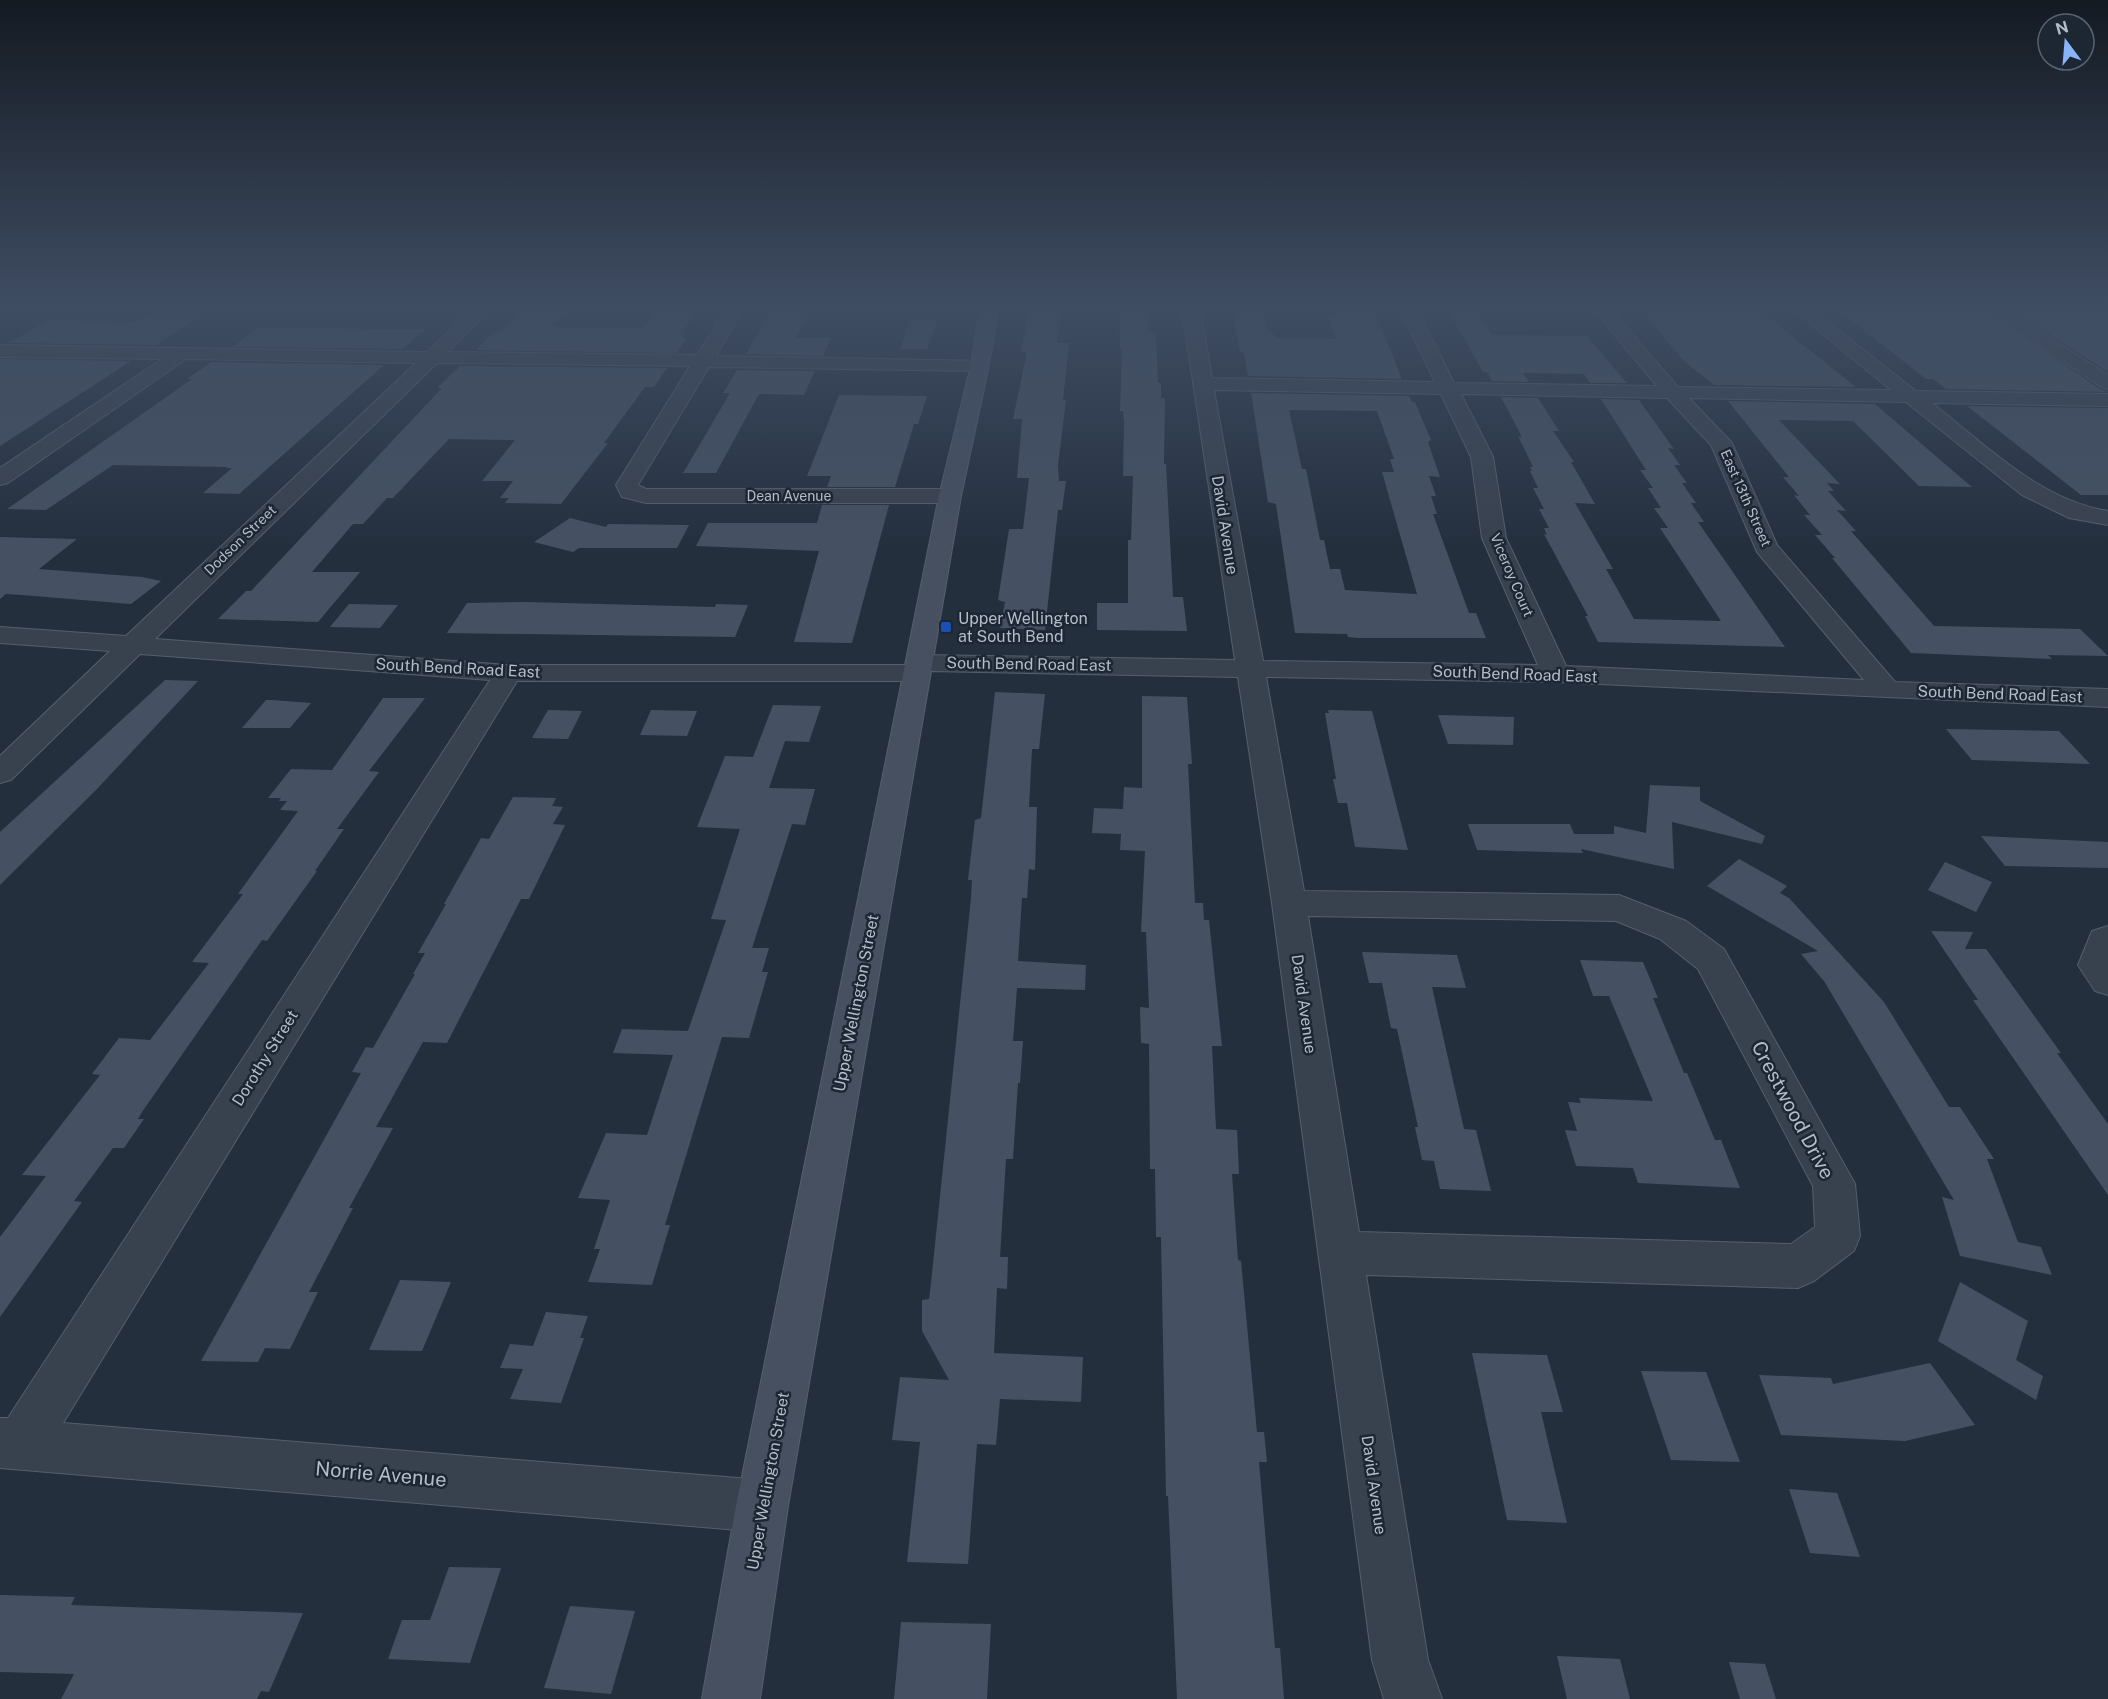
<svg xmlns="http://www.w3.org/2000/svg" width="2108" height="1699" viewBox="0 0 2108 1699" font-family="'Public Sans',sans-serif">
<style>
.building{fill:#455162;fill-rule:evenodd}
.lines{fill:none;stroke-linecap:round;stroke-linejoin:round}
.minor-casing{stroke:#565f6c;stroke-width:2}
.secondary-casing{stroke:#565f6c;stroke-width:2}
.minor{fill:#38414e;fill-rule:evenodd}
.secondary{fill:#465061;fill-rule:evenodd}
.transit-dot{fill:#1a4fb4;stroke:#1d2633;stroke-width:2}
.labels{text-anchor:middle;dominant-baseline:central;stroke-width:5;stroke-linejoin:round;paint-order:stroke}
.far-street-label{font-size:14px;fill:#b4bcc9;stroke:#1d2633}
.street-label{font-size:16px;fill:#b4bcc9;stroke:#1d2633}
.poi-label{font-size:16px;fill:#b4bcc9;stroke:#1d2633;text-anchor:start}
.near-street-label{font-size:20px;fill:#b4bcc9;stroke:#1d2633}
</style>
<rect width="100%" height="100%" fill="#242f3e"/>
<g class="building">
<path d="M525,309h45l-19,18 91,1 15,-17h40l-16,22h4l-3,5h5l-10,15 -201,-3 18,-18h6z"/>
<path d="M772,309h39l-15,29h35l-8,18 -77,-2z"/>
<path d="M1029,309h33l-5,34h12l-6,57h3l-8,65 1,16h7l-4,29h-4l-13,120 -45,-2 5,-26 -7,-2 11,-71h14l6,-51h-12l5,-59h-9l14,-67 -6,-1z"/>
<path d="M1119,309h28l2,23 7,1 2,50h3v15h4l-1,66h2l7,133h10l4,34 -90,-1v-27h31v-63h3l2,-64h-10l1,-53 -1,-12h-3l2,-62h-2z"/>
<path d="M1232,309h30l5,23 7,2 1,4 61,1 -8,-23h10l-1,-4h38l27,67 -154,-3 -4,-24h-4z"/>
<path d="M1644,309h114l98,78 -142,-2 -29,-23 -41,-48h4z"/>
<path d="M1837,309h146l117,80 8,3 -162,-3 -13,-10h-7z"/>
<path d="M2010,309h98v63z"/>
<path d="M1449,311l29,1 14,23 95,1 40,47h-37l-6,-9 -61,-1 6,9 -37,-1 -5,-9h-4z"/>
<path d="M150,314h54l-48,31 -148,-2 41,-23 88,2z"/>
<path d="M910,319l27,1 -10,29h-27z"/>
<path d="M259,327l118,2h49l-24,20 -170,-2z"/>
<path d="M0,359l131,2 -131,85z"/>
<path d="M211,362l173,3 -145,129 -36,-1 29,-25h-6l2,-1 -115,-2 -67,45 -39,-1 185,-130h-5z"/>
<path d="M460,366l207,2 -13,19h-9l-41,56h4l-47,61 -56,-1 4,-5h-9l13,-17h-31l33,-41 -66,-1 -56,59h-6l-24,26h-10l-41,48h48l-42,50 -100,-3 28,-28h5l191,-203h-5z"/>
<path d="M737,370l78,1 -11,24 -45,-1 -43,79h-33l47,-80h-7z"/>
<path d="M1251,393l158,3 3,6h3l16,38 -3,2 12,35 -11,-1 7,20h-5l6,18h-4l36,99h7l10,25h-128l-10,-1 -1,-3 -52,-1 -19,-129 -8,-2zM1289,410l88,1 17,48h-4l4,13h-12l35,122 -72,-4 -5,-21h-10l-6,-29h-4l-14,-71h-4z"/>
<path d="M839,395l88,1 -9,28h-4l-19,63h-68l4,-11h-24z"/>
<path d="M1501,397l37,1 21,33h-6l21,31h-3l24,42 -20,-1 38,66h-7l28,50 87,2 -61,-93h8l-14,-20h7l-13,-20h5l-13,-18h6l-45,-71 38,1 35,49 -6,-1 12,17h-6l13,18h-5l14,20h-5l13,19h-6l87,125 -187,-5 -13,-26h3l-44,-82 3,1 -3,-7h5l-10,-19h5l-11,-21h5l-8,-17h2l-2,-4h3l-15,-31 4,1z"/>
<path d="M1728,401l147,3 97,83 -53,-1 -66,-65 -74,-1 61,64 -13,-1 7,8h-6l18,20 -9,-1 19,21h-5l83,95 146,3 28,27 -60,-1 4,4 -141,-6 -79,-95h3l-20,-23h7l-18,-20h6l-16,-20 5,1 -16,-19h6z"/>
<path d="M1967,406l141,2v87h-27z"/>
<path d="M822,505h67l-37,138 -58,-1 25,-91 -123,-5 12,-23h109z"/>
<path d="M570,518l36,9 2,-3 81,1 -12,23h-98l-6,4 -39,-10z"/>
<path d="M0,537l77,2 -38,30 103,8 19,4 -30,23 -109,-9 -16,-1 -6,5z"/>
<path d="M526,602l189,5 1,-3 32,1 -13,32 -288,-4 20,-30z"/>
<path d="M349,604l49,1 -18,23 -50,-1z"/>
<path d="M165,680l33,1 -101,108 -97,96v-53z"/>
<path d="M995,692l50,2 -6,55h-7l-3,58h8l-2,63 -6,-1 -2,29h-5l-4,63 68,4 -1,25 -68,-2 -4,53h10l-3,42h-2l-5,76h-7l-6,98h8l-1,32 -10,-1 -3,65 89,4 -2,45 -81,-3 -4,46 -19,-1 -9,120 -61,-2 13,-120 -28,-2 8,-63 49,3 -27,-49v-31l7,-1 2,-16 40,-385 1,-18h-4l7,-60 6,-2z"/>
<path d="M1142,696l45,1 5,67h-4l7,139h8l1,17h5l13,126h-10l4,83 21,1 2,44h-7l6,86 3,1 16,171h7l3,30h-8l16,186h5l4,51h-107l-9,-203h-2l-5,-259h-5l-1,-68h-5l-1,-125 -8,-1 -1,-36 9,1 -3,-76h-5l4,-81 -25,-1 1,-16 -29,-1 2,-25 29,1 1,-22 18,1z"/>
<path d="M383,698h42l-56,73 10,1 -42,57h7l-29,42h2l-50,70 -5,-1 -120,172 -4,7h6l-20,29h-11l-39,53 8,1 -82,115v-80l46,-61 -24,-1 78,-100 -8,-1 27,-36 31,2 59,-77 -17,-1 51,-68h-5l60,-83 -18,-1 7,-9h-8l2,-3h-13l23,-29 41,1z"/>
<path d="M266,700h6l39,3 -21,25h-48z"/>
<path d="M773,705l48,1 -12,36 -24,-1 -16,47 46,1 -10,36 -13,-1 -40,124h17l-7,24h6l-19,66 -27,-1 -57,188h5l-18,60 -64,-3 12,-33h-6l16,-49 -32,-2 28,-65 41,2 26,-80 -60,-2 9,-24 66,2 38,-111 -15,-1 29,-90 -43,-2 28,-71 28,1z"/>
<path d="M548,710l34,1 -14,28 -36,-1z"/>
<path d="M651,710l46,1 -10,25 -47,-1z"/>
<path d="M1328,710l44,1 36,139 -53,-3 -8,-44h-9l-5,-24h3l-11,-66h4z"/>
<path d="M1438,715l76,2 -1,28 -65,-1z"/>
<path d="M1946,729l113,2 31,33 -118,-4z"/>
<path d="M1650,785l50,2v14l65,35 -3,8 -90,-22 2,47 -93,-20 2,4 -106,-3 -9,-26h102l4,10h40v-8l32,7z"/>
<path d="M513,797l43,1 -4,8 11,1 -10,17 12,1 -36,74h-8l-74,144 -24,-1 -47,85 17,1 -44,80h4l-44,84h9l-28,57 -25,-1 -7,14 -57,-1 160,-288 -9,-1 14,-25 7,1 42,-74h-2l12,-21h-7l28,-49h-2l37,-66 8,1z"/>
<path d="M1981,836l127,6v26l-103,-2z"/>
<path d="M1739,859l48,27 -7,7 9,5 95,104 65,105h11l34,52h-7l31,83 23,5 11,28 -92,-19 -18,-59 12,3 -130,-219 -23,-27 17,-3 -111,-65z"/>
<path d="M1945,862l47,20 -16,30 -48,-22z"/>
<path d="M1931,931l42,1 -8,17h21l75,104h-4l51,71v71l-135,-195h5z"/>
<path d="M1362,952l95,3 9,33 -34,-1 32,142 12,1 15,61 -51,-2 -6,-28 -12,-1 -7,-33h3l-21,-98 -6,-1 -9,-45h-13z"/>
<path d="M1580,960l63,2 15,36h-5l31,75h3l28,67h6l19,48 -102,-5 -5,-15 -57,-2 -11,-36 12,1 -9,-29 13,1 -2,-5 74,3 -44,-105h-16z"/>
<path d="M400,1280l51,2 -29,69 -53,-1z"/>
<path d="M1960,1282l68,39 -12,39 27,16 -7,24 -98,-59z"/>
<path d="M546,1312l42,4 -8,22h4l-23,65 -51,-4 13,-30 -23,-1 10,-24 23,2z"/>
<path d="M1472,1353l75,2 16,57h-22l26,111 -60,-3z"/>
<path d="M1930,1363l45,62 -70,16 -124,-6 -22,-60 72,3 2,6z"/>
<path d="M1641,1371l65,1 34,90 -69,-2z"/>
<path d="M1789,1489l48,4 23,64 -50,-4z"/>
<path d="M449,1567l52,1 -31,95 -82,-4 14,-39h28z"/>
<path d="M0,1595l75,2 -4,8 232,8 -34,79 -8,-1 -4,8h-196l13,-25 -74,-2z"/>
<path d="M570,1606l65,5 -24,83 -67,-6z"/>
<path d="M901,1622l90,2 -4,75h-93z"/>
<path d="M1557,1656l63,3 10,40h-63z"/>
<path d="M1729,1662l36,2 11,35h-36z"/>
</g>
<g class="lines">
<defs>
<g id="minor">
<path d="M472,309h18l-42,43 249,3 29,-46h17l-27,47 271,5 2,4 -9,6 -271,-4 -71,118 8,4h304l8,2 3,5 -3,5 -8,2h-304l-24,-6 -6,-12 74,-119 -253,-3 -282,276 353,26h400l3,-8 10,-2 314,5 -53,-351h18l12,69 223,4 -35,-73h17l37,74 203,3 -64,-77h17l68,78 213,3 -99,-81h19l105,82 192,3v12l-176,-3c53,41 107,97 176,108v14l-39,-7 -47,-23 -116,-93 -217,-4 43,45 45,102 118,137 213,7v18l-552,-25 -290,-5 38,214 315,4 67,26 38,28 131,235 5,52 -6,15 -40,30 -16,7 -432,-13 62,385 14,39h-58l-12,-39 -100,-757 -34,-226 -308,-6 -3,8 -10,2h-400l-454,742 699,57 18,8 8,18 -8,18 -18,8 -762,-64v-50h8l482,-738 -350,-26 -129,126 -11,3v-27l110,-105 -110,-8v-16l126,9 290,-273 -230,-4 -178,124 -8,2v-17l162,-109 -162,-2v-12l427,7zM1214,390l227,4 30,63 11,81 56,127 -275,-4zM1461,394l206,4 44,47 46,107 107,128 -298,-14 -60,-128 -13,-81zM1308,916l308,5 44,18 38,30 115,217 2,41 -24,17 -432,-12z"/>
<path d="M1985,309h20l103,66v14l-7,-2z"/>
<path d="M2108,926v69l-13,-4 -17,-26 14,-34z"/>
</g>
<path id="secondary" d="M980,309h18l-9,56 -28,131 -173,1010 -28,193h-58l34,-193 203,-1010 32,-131z"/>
</defs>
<use href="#minor" class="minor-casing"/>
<use href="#secondary" class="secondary-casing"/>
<use href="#minor" class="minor"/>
<use href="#secondary" class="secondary"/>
</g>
<linearGradient id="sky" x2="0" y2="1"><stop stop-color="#141a22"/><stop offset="0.56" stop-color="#3f4d63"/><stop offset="1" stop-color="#3f4d63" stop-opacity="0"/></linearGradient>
<rect width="2108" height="547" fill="url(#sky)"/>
<rect class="transit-dot" x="940" y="621" width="12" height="12" rx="3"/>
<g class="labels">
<g class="far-street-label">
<text x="789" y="496">Dean Avenue</text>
<text transform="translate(1746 498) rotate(66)">East 13th Street</text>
<text transform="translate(240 540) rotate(-44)">Dodson Street</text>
<text transform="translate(1512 575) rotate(67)">Viceroy Court</text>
</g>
<g class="street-label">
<text transform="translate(1225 525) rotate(81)">David Avenue</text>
<text transform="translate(1029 664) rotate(1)">South Bend Road East</text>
<text transform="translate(458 668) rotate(3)">South Bend Road East</text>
<text transform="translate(1515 674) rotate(2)">South Bend Road East</text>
<text transform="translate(2000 694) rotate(2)">South Bend Road East</text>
<text transform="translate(856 1003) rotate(-79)">Upper Wellington Street</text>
<text transform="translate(1304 1004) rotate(82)">David Avenue</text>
<text transform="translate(265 1058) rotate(-58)">Dorothy Street</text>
<text transform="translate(768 1481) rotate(-80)">Upper Wellington Street</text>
<text transform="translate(1374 1485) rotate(82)">David Avenue</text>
</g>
<g class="poi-label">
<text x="958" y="618">Upper Wellington<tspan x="958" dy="18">at South Bend</tspan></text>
</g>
<g class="near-street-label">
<text transform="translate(1793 1110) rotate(62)">Crestwood Drive</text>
<text transform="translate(381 1474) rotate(5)">Norrie Avenue</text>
</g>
</g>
<g transform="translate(2066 42) rotate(344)"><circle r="28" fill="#1d2633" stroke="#59626f" stroke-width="1.5"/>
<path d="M0-4.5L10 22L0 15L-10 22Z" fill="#8ab4f8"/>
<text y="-9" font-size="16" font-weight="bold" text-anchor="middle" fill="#b4bcc9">N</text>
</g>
</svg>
